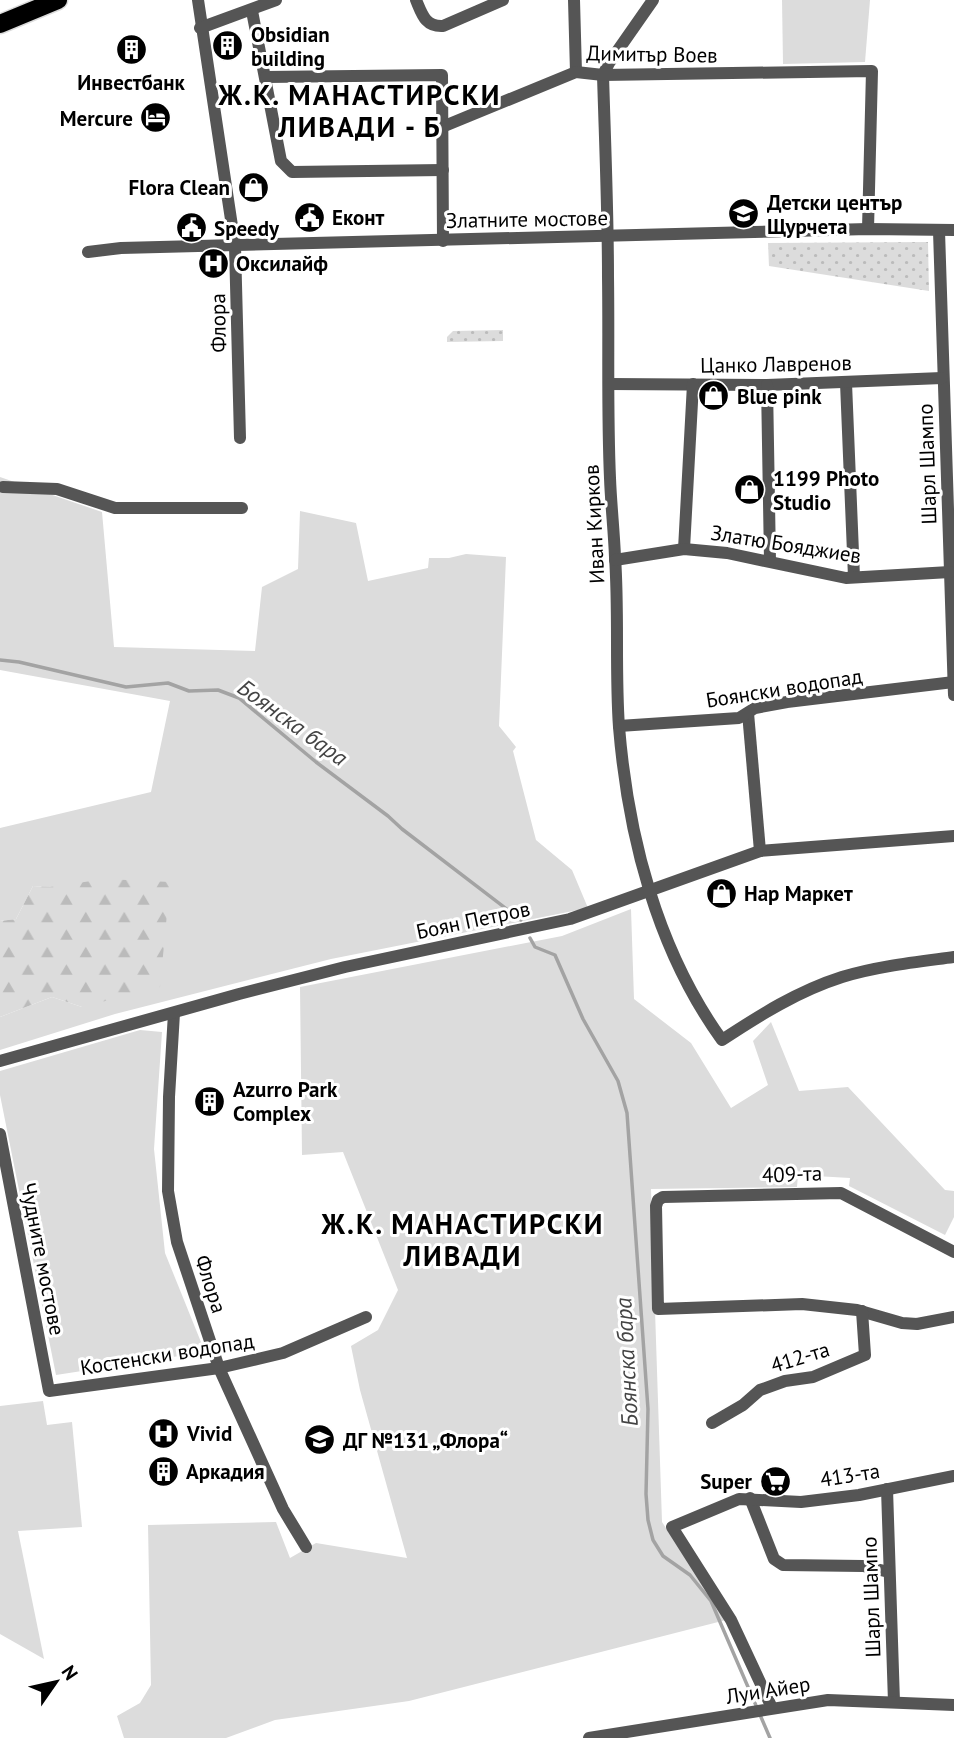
<svg xmlns="http://www.w3.org/2000/svg" width="954" height="1738" viewBox="0 0 954 1738" font-family="'PT Sans',sans-serif">
<style>
.grass{fill:#dcdcdc}
.forest{fill:url(#forest-firs)}
.park{fill:url(#park-dots)}
.lines{fill:none;stroke-linecap:round;stroke-linejoin:round}
.stream{stroke:#a3a3a3;stroke-width:3.5}
.primary-casing{stroke:#dbdbdb;stroke-width:21}
.minor{stroke:#555;stroke-width:12}
.primary{stroke:#000;stroke-width:18}
.labels{text-anchor:middle;dominant-baseline:central;stroke-width:6;stroke-linejoin:round;paint-order:stroke}
.poi-label{font-size:21px;font-weight:bold;fill:#000;stroke:#fff;text-anchor:start}
.street-label{font-size:21px;fill:#000;stroke:#fff}
.water-label{font-size:23px;font-style:italic;fill:#444;stroke:#fff}
.district-label{font-size:28px;font-weight:bold;letter-spacing:2px;fill:#000;stroke:#fff}
</style>
<defs>
<pattern id="forest-firs" width="22" height="20" patternUnits="userSpaceOnUse" patternTransform="scale(1.75)"><rect width="22" height="20" fill="#dcdcdc"/><path d="M5 1l3.5 6h-7zM16 11l3.5 6h-7z" fill="#bbb"/></pattern>
<pattern id="park-dots" width="8" height="8" patternUnits="userSpaceOnUse" patternTransform="scale(1.75)"><rect width="8" height="8" fill="#dcdcdc"/><path d="M2 2h.1M6 6h.1" fill="none" stroke="#bbb" stroke-width="1.8" stroke-linecap="round"/></pattern>
</defs>
<rect width="100%" height="100%" fill="#fff"/>
<g class="grass">
<path d="M782,0h88l-5,62 -82,2z"/>
<path d="M0,477l102,35 12,135 141,4 7,-64 36,-18 2,-58 56,12 12,58 60,-13 1,-10h20l17,-4 40,3 -7,169 17,21 -3,4 23,89 36,30 16,38 -257,51 -216,55 -115,36v-33l52,-20 30,10 -33,-120 -16,-1 -17,33 -16,2v-93l151,-36 19,-91 -170,-31z"/>
<path d="M631,909l3,90 57,44 40,65 37,-23 -15,-44 18,-19 28,69 49,-4 97,103 9,1v26l-9,18 -96,-49 1,-8 -52,-3 -1,12 -146,2 11,333 64,98 -317,81 -134,19 -49,18h-102l-7,-22 23,-13 11,-18 -3,-160 128,-3 14,36 26,-15 91,15 -47,-168 -9,-44 27,-16 20,-40 -55,-138 -41,3 -2,-168 262,-51z"/>
<path d="M140,1030l22,2 -8,117 11,104 40,99 -149,23 -56,-280v-24z"/>
<path d="M43,1401l4,24 25,-3 10,105 -64,4 26,128 -44,-25v-228z"/>
</g>
<path class="forest" d="M105,879l65,3 -10,105 -78,20 -30,-10 -52,20v-96l16,-2 17,-33 17,1z"/>
<g class="park">
<path d="M928,242l1,49 -160,-25 -1,-23z"/>
<path d="M503,330v11l-56,1v-5l6,-6z"/>
</g>
<g class="lines">
<g class="stream">
<path d="M0,660l19,2 107,25 42,-4 21,8 29,-1 21,8 77,64 72,54 14,13 119,91"/>
<path d="M530,938l5,9 20,8 28,64 35,62 9,32 21,296 -2,85 2,26 5,20 10,16 27,19 21,26 59,137"/>
</g>
<defs>
<path id="primary" d="M0,24l58,-24"/>
</defs>
<use href="#primary" class="primary-casing"/>
<g class="minor">
<path d="M198,0l37,246 5,192"/>
<path d="M416,0c6,14 9,27 27,26l60,-26"/>
<path d="M574,0l2,72"/>
<path d="M653,0l-44,63 -6,12c2,68 5,135 5,202 1,67 -1,134 2,201 1,27 4,53 5,79 4,57 0,114 4,170 9,109 38,223 103,313 38,-25 76,-49 120,-63 36,-11 75,-15 112,-20"/>
<path d="M252,11l29,150 11,11 151,-2"/>
<path d="M200,28l76,-28"/>
<path d="M266,77l176,-2 1,166"/>
<path d="M442,127l134,-55 27,3 269,-4 -4,158"/>
<path d="M939,231l15,464"/>
<path d="M88,252l33,-4 747,-19 86,1"/>
<path d="M846,383l8,194"/>
<path d="M609,384l158,1 175,-7"/>
<path d="M767,385l3,176"/>
<path d="M3,487l54,2 58,19h127"/>
<path d="M684,549l9,-165"/>
<path d="M615,560l69,-11 43,4 119,25 104,-6"/>
<path d="M748,713l12,138"/>
<path d="M619,726l120,-8 16,-10 32,-6 167,-20"/>
<path d="M174,1013l-5,84 -1,94 9,51 42,126 64,141 23,38"/>
<path d="M0,1061l239,-67 106,-27 225,-48 190,-68 194,-15"/>
<path d="M0,1134l49,257 170,-23 64,-15 83,-36"/>
<path d="M954,1252l-113,-59 -178,4 -5,3 -2,6 2,103 144,-5 55,6 45,13 15,1 37,-7"/>
<path d="M712,1423l31,-18 17,-15 25,-9 28,-4 52,-22 -3,-44"/>
<path d="M887,1489l7,213"/>
<path d="M750,1498l24,61 9,6 80,1 26,6"/>
<path d="M772,1708l-41,-88 -59,-93 67,-28 62,3 58,-7 95,-19"/>
<path d="M589,1738l239,-38 126,5"/>
</g>
<use href="#primary" class="primary"/>
</g>
<defs>
<symbol id="building-disc" viewBox="-11 -11 22 22"><circle r="9.5" fill="#000" stroke="#fff"/><path d="M-4-6H4V6H1V3H-1V6H-4ZM-2.5-4.3h1.7v1.8h-1.7ZM.8-4.3h1.7v1.8H.8ZM-2.5-1h1.7V.8h-1.7ZM.8-1h1.7V.8H.8Z" fill="#fff"/></symbol>
<symbol id="hotel-disc" viewBox="-11 -11 22 22"><circle r="9.5" fill="#000" stroke="#fff"/><path d="M-6-4.5h1.5V1H6V5H4.5V3h-9V5H-6ZM-4 0a1.8 1.8 0 1 1 3.6 0ZM.5 0V-2.5h3Q6-2.5 6 0Z" fill="#fff"/></symbol>
<symbol id="shop-disc" viewBox="-11 -11 22 22"><circle r="9.5" fill="#000" stroke="#fff"/><path d="M-5-2.5h2.3a2.7 3.5 0 0 1 5.4 0H5L5.5 6h-11ZM-1.5-2.5h3a1.5 2.3 0 0 0-3 0Z" fill="#fff"/></symbol>
<symbol id="school-disc" viewBox="-11 -11 22 22"><circle r="9.5" fill="#000" stroke="#fff"/><path d="M0-5L7-2L0 1L-7-2ZM-4 1L0 2.5L4 1V4Q0 6-4 4Z" fill="#fff"/></symbol>
<symbol id="civic-disc" viewBox="-11 -11 22 22"><circle r="9.5" fill="#000" stroke="#fff"/><path d="M-.6-6.5H3V-4.5H.6V-3L4-1V1h2V6H-6V1h2V-1L-.6-3ZM-1.2 2.5V6h2.4V2.5Z" fill="#fff"/></symbol>
<symbol id="hospital-disc" viewBox="-11 -11 22 22"><circle r="9.5" fill="#000" stroke="#fff"/><path d="M-5-5h3v3.5h4V-5h3V5h-3V1.5h-4V5h-3Z" fill="#fff"/></symbol>
<symbol id="supermarket-disc" viewBox="-11 -11 22 22"><circle r="9.5" fill="#000" stroke="#fff"/><path d="M-6-5.5h2.5l.6 2H6L4.5 2H-2.5L-4.4-4H-6ZM-1.5 3.2a1.3 1.3 0 1 0 .1 0ZM3 3.2a1.3 1.3 0 1 0 .1 0Z" fill="#fff"/></symbol>
</defs>
<g fill-rule="evenodd">
<use href="#building-disc" x="210" y="28" width="35" height="35"/>
<use href="#building-disc" x="114" y="32" width="35" height="35"/>
<use href="#hotel-disc" x="138" y="100" width="35" height="35"/>
<use href="#shop-disc" x="236" y="170" width="35" height="35"/>
<use href="#school-disc" x="726" y="196" width="35" height="35"/>
<use href="#civic-disc" x="292" y="200" width="35" height="35"/>
<use href="#civic-disc" x="174" y="210" width="35" height="35"/>
<use href="#hospital-disc" x="196" y="246" width="35" height="35"/>
<use href="#shop-disc" x="696" y="378" width="35" height="35"/>
<use href="#shop-disc" x="732" y="472" width="35" height="35"/>
<use href="#shop-disc" x="704" y="876" width="35" height="35"/>
<use href="#building-disc" x="192" y="1084" width="35" height="35"/>
<use href="#hospital-disc" x="146" y="1416" width="35" height="35"/>
<use href="#school-disc" x="302" y="1422" width="35" height="35"/>
<use href="#building-disc" x="146" y="1454" width="35" height="35"/>
<use href="#supermarket-disc" x="758" y="1464" width="35" height="35"/>
</g>
<g class="labels">
<g class="poi-label">
<text x="251" y="34">Obsidian<tspan x="251" dy="24">building</tspan></text>
<text x="131" y="82" text-anchor="middle">Инвестбанк</text>
<text x="133" y="118" text-anchor="end">Mercure</text>
<text x="230" y="187" text-anchor="end">Flora Clean</text>
<text x="767" y="202">Детски център<tspan x="767" dy="24">Щурчета</tspan></text>
<text x="332" y="217">Еконт</text>
<text x="214" y="228">Speedy</text>
<text x="236" y="263">Оксилайф</text>
<text x="737" y="396">Blue pink</text>
<text x="773" y="478">1199 Photo<tspan x="773" dy="24">Studio</tspan></text>
<text x="744" y="893">Нар Маркет</text>
<text x="233" y="1089">Azurro Park<tspan x="233" dy="24">Complex</tspan></text>
<text x="187" y="1433">Vivid</text>
<text x="343" y="1440">ДГ №131 „Флора“</text>
<text x="186" y="1471">Аркадия</text>
<text x="752" y="1481" text-anchor="end">Super</text>
</g>
<g class="street-label">
<text transform="translate(652 54) rotate(1)">Димитър Воев</text>
<text transform="translate(527 219) rotate(-1)">Златните мостове</text>
<text transform="translate(218 323) rotate(-91)">Флора</text>
<text transform="translate(776 364) rotate(-1)">Цанко Лавренов</text>
<text transform="translate(927 464) rotate(-92)">Шарл Шампо</text>
<text transform="translate(594 524) rotate(-93)">Иван Кирков</text>
<text transform="translate(786 544) rotate(9)">Златю Бояджиев</text>
<text transform="translate(784 688) rotate(-9)">Боянски водопад</text>
<text transform="translate(473 920) rotate(-12)">Боян Петров</text>
<text transform="translate(792 1174) rotate(-2)">409-та</text>
<text transform="translate(43 1259) rotate(79)">Чудните мостове</text>
<text transform="translate(211 1284) rotate(72)">Флора</text>
<text transform="translate(167 1354) rotate(-9)">Костенски водопад</text>
<text transform="translate(800 1357) rotate(-17)">412-та</text>
<text transform="translate(850 1475) rotate(-9)">413-та</text>
<text transform="translate(871 1597) rotate(-92)">Шарл Шампо</text>
<text transform="translate(768 1690) rotate(-9)">Луи Айер</text>
</g>
<g class="water-label">
<text transform="translate(293 722) rotate(36)">Боянска бара</text>
<text transform="translate(626 1362) rotate(-93)">Боянска бара</text>
</g>
<g class="district-label">
<text x="360" y="94">Ж.К. МАНАСТИРСКИ<tspan x="360" dy="32">ЛИВАДИ - Б</tspan></text>
<text x="463" y="1223">Ж.К. МАНАСТИРСКИ<tspan x="463" dy="32">ЛИВАДИ</tspan></text>
</g>
</g>
<g transform="translate(56 1682) rotate(56)" stroke="#ffffff" stroke-width="5" paint-order="stroke">
<path d="M0-5L12 26L0 18L-12 26Z" fill="#000000"/>
<text y="-10" font-size="19" font-weight="bold" text-anchor="middle" fill="#000000">N</text>
</g>
</svg>
